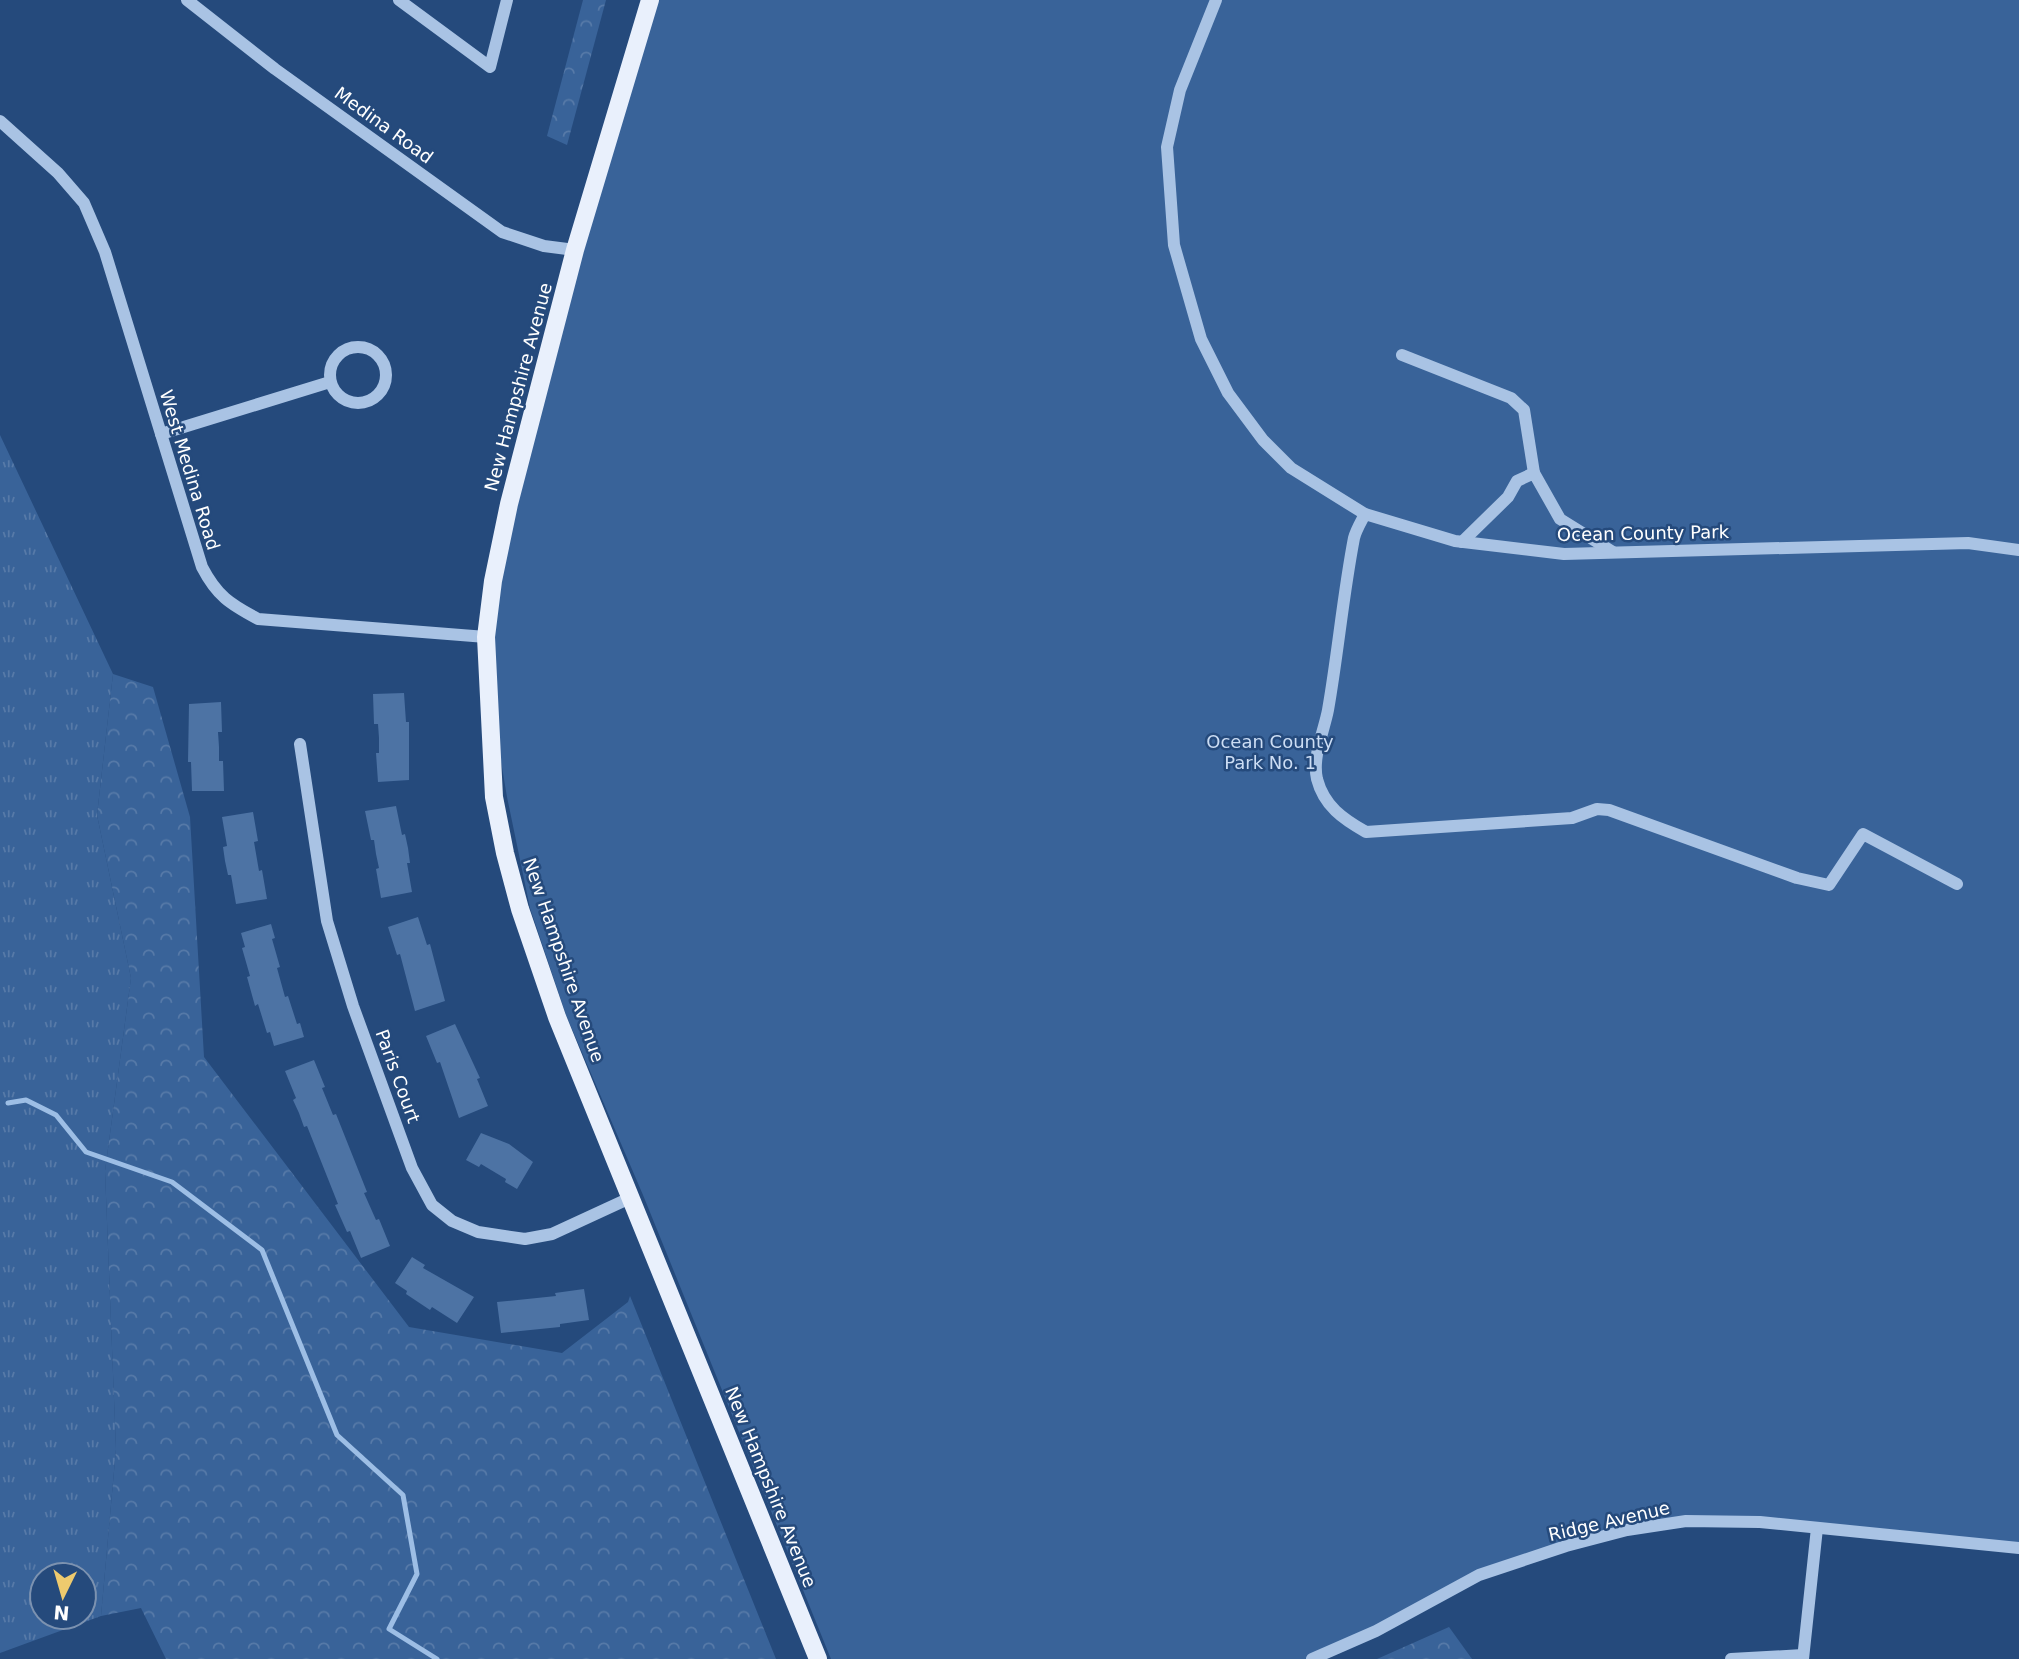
<svg xmlns="http://www.w3.org/2000/svg" width="2019" height="1659" viewBox="0 0 2019 1659" font-family="'DejaVu Sans',sans-serif">
<style>
.grass{fill:url(#grass-tufts);fill-rule:evenodd}
.forest{fill:url(#forest-crowns)}
.green{fill:#396399}
.lines{fill:none;stroke-linecap:round;stroke-linejoin:round}
.stream{stroke:#9dbee5;stroke-width:5}
.building{fill:#4d73a4}
.minor{stroke:#a9c3e4;stroke-width:12}
.major{stroke:#e9f0fc;stroke-width:18}
.labels{text-anchor:middle;dominant-baseline:central;stroke-width:5;stroke-linejoin:round;paint-order:stroke}
.street-label{font-size:18px;fill:#fff;stroke:#254a7c}
.park-label{font-size:18px;fill:#ccddf4;stroke:#254a7c}
</style>
<defs>
<pattern id="grass-tufts" width="24" height="20" patternUnits="userSpaceOnUse" patternTransform="scale(1.75)"><rect width="24" height="20" fill="#396399"/><path d="M3 7l-1-3M5 7V3M7 7l1-3M15 17l-1-3M17 17v-4M19 17l1-3" fill="none" stroke="#577aa8"/></pattern>
<pattern id="forest-crowns" width="20" height="18" patternUnits="userSpaceOnUse" patternTransform="scale(1.75)"><rect width="20" height="18" fill="#396399"/><path d="M2 6a3 3 0 1 1 6 0M12 15a3 3 0 1 1 6 0" fill="none" stroke="#577aa8"/></pattern>
</defs>
<rect width="100%" height="100%" fill="#254a7c"/>
<path class="grass" d="M0,435l113,239 -16,141 34,163 -26,193 11,278 -15,167 -101,37zM42,1575h42v42h-42z"/>
<g class="forest">
<path d="M583,0h23l-39,145 -20,-9z"/>
<path d="M113,674l40,13 37,130 14,240 205,270 153,26 66,-51 2,-6 146,363h-610l-25,-51 -40,8 15,-167 -11,-278 26,-193 -34,-163z"/>
<path d="M1449,1627l23,32h-95z"/>
</g>
<path class="green" d="M650,0h1369v1548l-259,-26 -133,9 -147,44 -174,84h-475l-188,-464 -77,-180 -36,-107 -23,-111 -20,-119 6,-97z"/>
<g class="lines">
<path class="stream" d="M8,1103l18,-3 30,15 30,37 86,30 90,68 75,185 66,60 14,79 -28,55 48,30"/>
</g>
<g class="building">
<path d="M404,693l2,29h3v58l-31,2 -2,-29h3v-15l-1,-14h-4l-1,-30z"/>
<path d="M221,702l1,30h-4l1,15v14h4l1,30h-32l-1,-29h-3l1,-58z"/>
<path d="M396,806l6,29 3,-1 3,14 2,15h-3l5,29 -31,6 -5,-29 3,-1 -3,-14 -2,-14h-3l-6,-29z"/>
<path d="M253,812l5,29 -4,1 5,29 3,-1 5,29 -31,5 -5,-29h-3l-3,-14 -2,-14 4,-1 -5,-29z"/>
<path d="M418,917l9,28 3,-1 15,57 -30,10 -15,-57 -3,1 -9,-28z"/>
<path d="M271,924l4,14 -3,1 8,28 -3,1 8,29 3,-1 9,28 3,-1 4,14 -30,9 -4,-14 -3,1 -9,-29 -3,2 -8,-29 3,-1 -8,-28 3,-1 -4,-14z"/>
<path d="M455,1024l25,54 -3,1 11,27 -29,12 -19,-56 -3,1 -11,-27z"/>
<path d="M314,1060l11,27 -3,1 11,27 3,-1 31,78 -3,1 12,27 3,-1 11,27 -29,12 -11,-27 -3,1 -12,-27 3,-1 -31,-78 -3,1 -5,-14 -6,-13 3,-2 -11,-27z"/>
<path d="M481,1133l28,11 24,18 -16,27 -12,-7 1,-3 -25,-15 -2,3 -13,-7z"/>
<path d="M412,1257l13,8 -2,3 51,29 -17,26 -25,-16 -2,3 -24,-16 1,-3 -12,-8z"/>
<path d="M584,1289l5,31 -29,4v3l-59,6 -4,-31 59,-6 -1,-3z"/>
</g>
<g class="lines">
<g class="minor">
<path d="M187,0l88,69 227,163 42,14 31,4"/>
<path d="M399,0l91,67 17,-67"/>
<path d="M1216,0l-36,90 -13,57 7,98 27,94 27,54 35,47 28,28 74,46 90,27 109,13 404,-11 51,7"/>
<path d="M0,121l58,52 26,30 21,49 97,315c15,29 28,37 56,52l228,18"/>
<circle cx="358" cy="375" r="28"/>
<path d="M1402,355l109,43 13,12 10,63"/>
<path d="M161,434l169,-52"/>
<path d="M1365,514c-4,8 -9,16 -11,24 -11,57 -16,115 -26,172 -4,21 -16,47 -11,69 7,27 26,40 49,53l206,-14 25,-9 12,1 188,68 32,7 34,-51 94,50"/>
<path d="M1462,542l46,-45 9,-16 17,-8 26,46 53,33"/>
<path d="M300,744l27,177 26,85 59,162 20,37 20,16 26,11 47,7 27,-5 78,-36"/>
<path d="M1312,1659l64,-28 103,-56 87,-29 61,-16 59,-9 74,1 259,26"/>
<path d="M1731,1659l72,-4"/>
<path d="M1803,1659l14,-131"/>
</g>
<path class="major" d="M650,0l-75,250 -66,254 -16,77 -7,56 8,160 11,56 15,56 37,108 261,642"/>
</g>
<g class="labels">
<g class="street-label">
<text transform="translate(384 125) rotate(36)">Medina Road</text>
<text transform="translate(518 387) rotate(-75)">New Hampshire Avenue</text>
<text transform="translate(190 470) rotate(73)">West Medina Road</text>
<text transform="translate(1643 533) rotate(-1)">Ocean County Park</text>
<text transform="translate(564 960) rotate(71)">New Hampshire Avenue</text>
<text transform="translate(398 1076) rotate(70)">Paris Court</text>
<text transform="translate(771 1487) rotate(68)">New Hampshire Avenue</text>
<text transform="translate(1609 1521) rotate(-13)">Ridge Avenue</text>
</g>
<g class="park-label">
<text x="1270" y="741">Ocean County<tspan x="1270" dy="21">Park No. 1</tspan></text>
</g>
</g>
<g transform="translate(63 1596) rotate(185)"><circle r="33" fill="#254a7c" stroke="#7c92b0" stroke-width="2"/>
<path d="M0-5L12 26L0 18L-12 26Z" fill="#eeca6e"/>
<text y="-10" font-size="19" font-weight="bold" text-anchor="middle" fill="#ffffff">N</text>
</g>
</svg>
